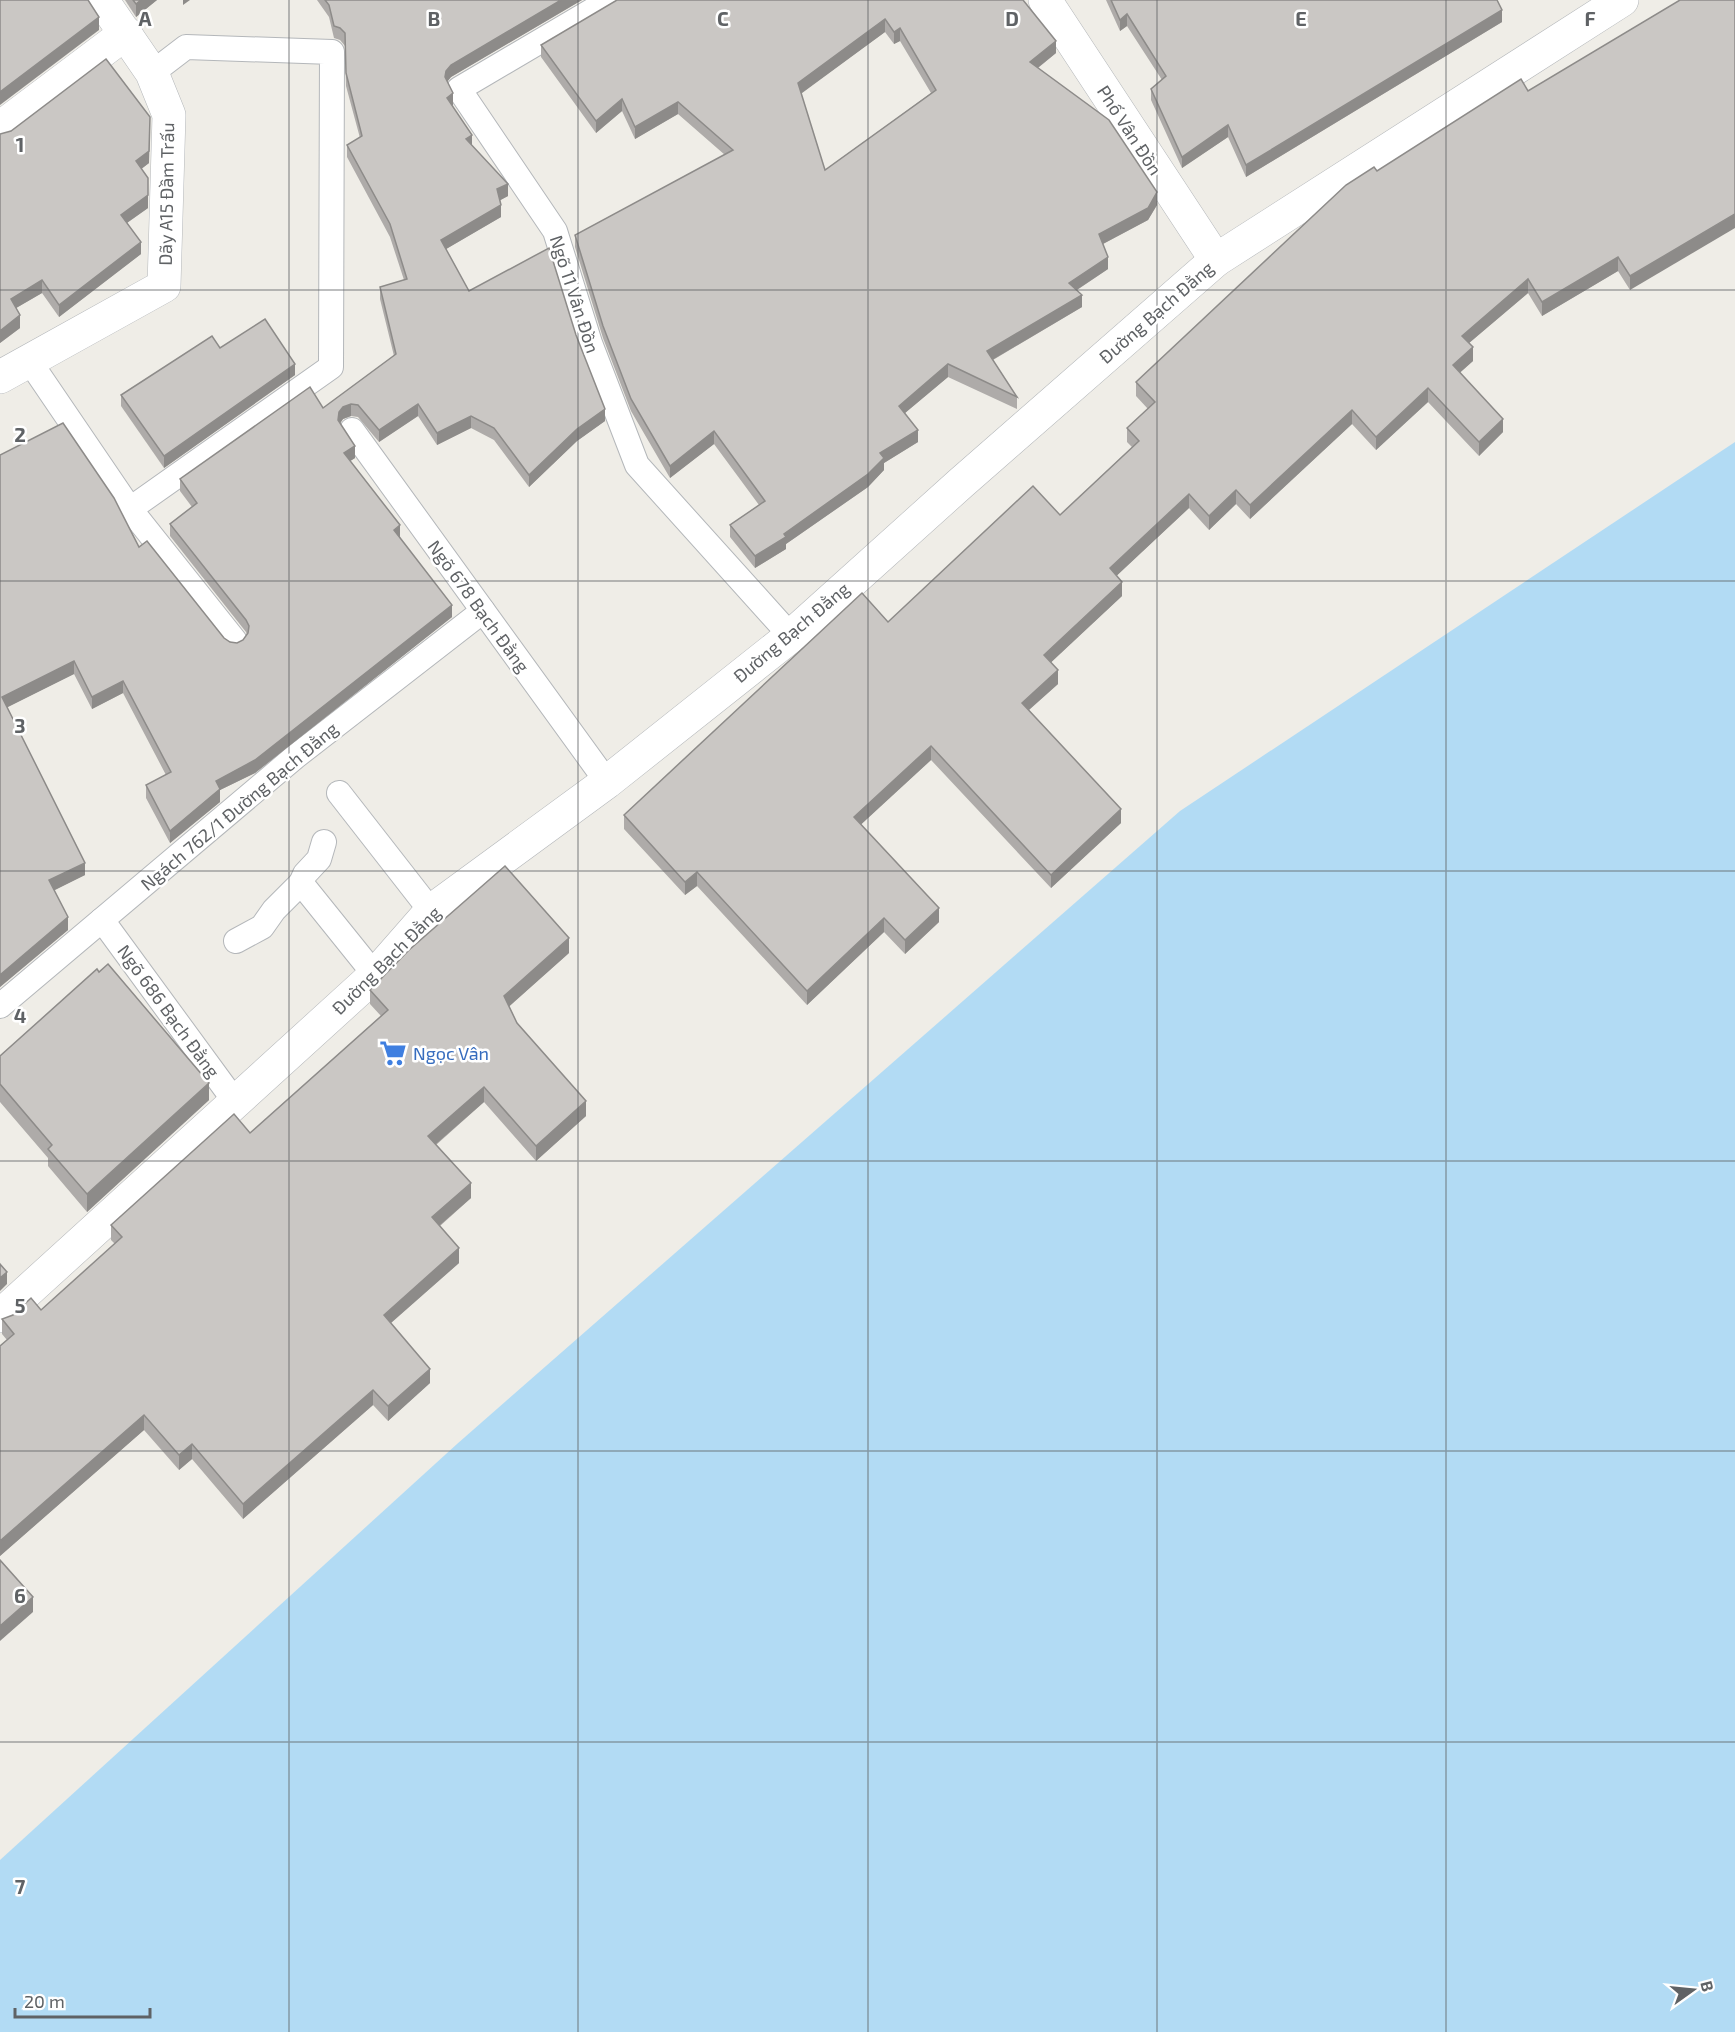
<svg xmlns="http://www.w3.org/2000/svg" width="1735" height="2032" viewBox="0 0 1735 2032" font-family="'Exo 2',sans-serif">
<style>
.water{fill:#b2dbf4}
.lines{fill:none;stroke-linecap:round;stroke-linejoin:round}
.service-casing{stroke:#b4b7ba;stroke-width:26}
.minor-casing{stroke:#b4b7ba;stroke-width:34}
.tertiary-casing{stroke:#b4b7ba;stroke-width:34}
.service{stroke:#fff;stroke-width:24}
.minor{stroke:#fff;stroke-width:33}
.tertiary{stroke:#fff;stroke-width:33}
.wall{fill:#aeaba9;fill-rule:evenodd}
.shaded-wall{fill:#8d8b89}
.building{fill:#cac7c4;stroke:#8d8b89;stroke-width:1.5;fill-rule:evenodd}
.grid{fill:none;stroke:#5f6265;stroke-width:1.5;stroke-opacity:0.55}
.labels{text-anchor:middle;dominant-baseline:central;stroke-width:5;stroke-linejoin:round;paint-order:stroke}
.street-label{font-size:18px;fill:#5f6265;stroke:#fff}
.shop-label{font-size:18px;fill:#366cbe;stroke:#fff;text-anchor:start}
.grid-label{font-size:20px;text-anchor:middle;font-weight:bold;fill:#5f6265;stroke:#fff;stroke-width:5;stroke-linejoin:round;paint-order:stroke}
</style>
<rect width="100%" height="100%" fill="#efede7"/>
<path class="water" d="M1735,442v1590h-1735v-172l457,-416 723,-633z"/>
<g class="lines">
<defs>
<g id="service">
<path d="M610,0l-151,89 96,142 35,112 47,122 154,171"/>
<path d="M30,362l100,147 105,132"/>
<path d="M352,430l255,352"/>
<path d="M130,509l201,-142 1,-315 -146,-5 -34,26"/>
<path d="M339,793l92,118"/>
<path d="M324,842l-5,17 -14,15 -4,9 74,92"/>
<path d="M102,920l134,183"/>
<path d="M236,941l26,-14 12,-17 27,-27"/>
<path d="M0,1006l295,-249 188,-146"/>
</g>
<g id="minor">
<path d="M0,128l126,-95"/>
<path d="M0,377l164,-91 5,-171 -17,-42 -50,-73"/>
</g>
<g id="tertiary">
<path d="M1045,0l171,260"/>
<path d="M0,1316l375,-341 56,-64 176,-129 184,-146 170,-153 255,-223 406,-260"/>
</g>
</defs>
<use href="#service" class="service-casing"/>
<use href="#minor" class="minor-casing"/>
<use href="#tertiary" class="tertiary-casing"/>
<use href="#service" class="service"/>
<use href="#minor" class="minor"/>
<use href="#tertiary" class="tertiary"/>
</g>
<g class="wall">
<path d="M125,0h32l-21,17z"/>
<path d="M317,0h265l-131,77 -4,5 5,23 20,41 36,50 -8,4 1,17 -55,32 23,42 107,44 29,86 -28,20 -48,46 -35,-47 -23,-12 -34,17 -19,-29 -39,26 -21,-25 -7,-1 -8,3 -3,4 15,35 -5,3 102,156 -197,156 -35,17v12l-50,41 -24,-45v-13l20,-10 -43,-82 -31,16 -18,-35 -67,33 78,168 -31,15 14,40 -68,57v-532l139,92 85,91 6,4 7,1 6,-3 4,-5 -1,-3 -76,-96v-12l22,-17 -12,-16v-12l143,-71 71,-52 -14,-57v-12l24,-7 -14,-43 -43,-80v-12l13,-7 -14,-52 -1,-40 -5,-6 -6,-2 -5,-21z"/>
<path d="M1023,0l33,53 -18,15 119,137 -9,15 -45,24 5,25 -31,21 5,17 -89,53 24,37v12l-69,-32 -43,36 13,29 -34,21v7l-16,17 -82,57v5l-31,19 -25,-31v-12l29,-20 -45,-61 -44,34 -39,-67 -28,-73 -28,-91v-12l150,-80 -47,-41 -43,25 -13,-28 -26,22 -55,-76v-12zM885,32l9,12 6,-3 31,52 -106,77 -24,-77z"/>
<path d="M1106,0h391l5,22 -256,155 -18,-40 -46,31 -31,-68v-11l11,-9 -35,-54 -7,5z"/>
<path d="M1680,0l-50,290 -12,-19 -76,45 -14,-23 -59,50 4,18 -13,11 43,60 -24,24 -51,-54 -52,48 -24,-26 -102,95 -14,-15 -27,26 -20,-22 -73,68 6,20 -71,66 7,22 -29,26 92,113 -70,65 -120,-128 -70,64 78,98 -34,32 -21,-22 -77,73 -110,-119 -12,9 -61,-66v-14l264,-193 172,-107 72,-68 -5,-5v-14l21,-19 -12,-13v-14l241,-211 151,-80z"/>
<path d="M0,134l149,29 -8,6 7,39 -21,15 14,31 -82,63 -17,-24 -26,15 4,20 -20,15z"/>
<path d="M220,348l75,27 -131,93 -43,-62v-11z"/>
<path d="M569,953l-60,53 8,17 69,93 -50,45 -52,-59 -48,43 35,53 -31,28 19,37 -68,60 39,60 -42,38 -15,-16 -130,114 -51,-60 -13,11 -35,-40 -144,126v-210l7,-6 -5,-6v-15l39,-9 74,-66 -4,-4v-15l139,-92 131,-117 -11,-12v-14z"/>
<path d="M99,972l110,128 -122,112 -39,-46v-8l-48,-56v-46z"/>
</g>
<g class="shaded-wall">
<path d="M141,0h16l-21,17v-13z"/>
<path d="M183,0h7l-7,5z"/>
<path d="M561,0h21l-131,77 -5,6 -1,-6 1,-6 5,-6z"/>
<path d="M1502,10v12l-256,155v-12z"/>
<path d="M1127,14v12l-7,5v-11z"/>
<path d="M99,17v13l-99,75v-13z"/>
<path d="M885,19v13l-87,64v-13z"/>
<path d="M900,28v13l-6,3v-12z"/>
<path d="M1056,41v12l-26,21v-12z"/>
<path d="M453,93v12l-6,5v-12z"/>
<path d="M622,99v12l-26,22v-12z"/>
<path d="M678,102v12l-43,25v-12z"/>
<path d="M1228,125v12l-46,31v-11z"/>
<path d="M150,129l-1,34 -13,10v-12z"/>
<path d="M472,135v12l-6,-8z"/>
<path d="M148,178v30l-27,19v-12z"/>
<path d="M508,184v12l-11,6v-13z"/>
<path d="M1157,192v13l-9,15 -49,26v-12z"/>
<path d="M501,205v12l-60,35v-12z"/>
<path d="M1735,214v14l-105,62v-14z"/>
<path d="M141,242v12l-82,63v-12z"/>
<path d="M1108,257v12l-39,26v-12z"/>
<path d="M1618,257v14l-76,45v-14z"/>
<path d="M1528,279v14l-66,56v-13z"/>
<path d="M42,280v13l-31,18v-12z"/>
<path d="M1082,295v12l-95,56v-12z"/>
<path d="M20,315v13l-20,15v-12z"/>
<path d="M1473,347v14l-20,18v-14z"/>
<path d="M295,364v11l-131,93v-12z"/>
<path d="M948,364v13l-49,41v-12z"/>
<path d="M1428,388v14l-52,48v-13z"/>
<path d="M351,404v12l-8,3 -4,6 -1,-5 1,-8 4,-5z"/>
<path d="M418,404v12l-39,26v-12z"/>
<path d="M605,409v12l-28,20 -48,46v-12l48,-46z"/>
<path d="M1352,410v14l-102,95v-14z"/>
<path d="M471,416v12l-34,17v-12z"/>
<path d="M1503,419v13l-24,24v-14z"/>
<path d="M918,430v12l-34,21v7l-16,17 -82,57v5l-31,19v-12l29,-22 96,-81z"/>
<path d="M714,431v13l-44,34v-12z"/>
<path d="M355,446v12l-11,7v-12z"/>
<path d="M1236,490v14l-27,26v-14z"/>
<path d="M1189,494v14l-79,74v-14z"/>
<path d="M400,525v13l-6,-8z"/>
<path d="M1122,582v14l-78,73v-14z"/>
<path d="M452,605v12l-197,156 -35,17v12l-50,41v-12l46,-50z"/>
<path d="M74,661v13l-72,36v-13z"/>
<path d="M1058,670v14l-36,32v-13z"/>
<path d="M123,681v12l-31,16v-12z"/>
<path d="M931,746v14l-77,71v-14z"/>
<path d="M1121,809v14l-70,65v-13z"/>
<path d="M85,863v12l-36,18v-13z"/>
<path d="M697,872v14l-12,9v-13z"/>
<path d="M939,908v14l-34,32v-14z"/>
<path d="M68,917v13l-68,57v-12z"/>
<path d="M884,918v14l-77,73v-14z"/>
<path d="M569,938v15l-65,58v-15z"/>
<path d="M209,1083v17l-122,112v-18z"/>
<path d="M484,1087v15l-56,49v-15z"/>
<path d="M586,1101v15l-50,45v-15z"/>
<path d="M471,1183v15l-39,34v-15z"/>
<path d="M459,1248v15l-75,66v-14z"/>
<path d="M7,1272v12l-7,7v-13z"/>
<path d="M430,1369v14l-42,38v-15z"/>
<path d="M373,1390v15l-130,114v-15z"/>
<path d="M144,1415v15l-144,126v-15z"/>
<path d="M192,1444v15l-13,11v-15z"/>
<path d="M33,1597v15l-33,29v-15z"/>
</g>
<g class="building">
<path d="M0,0h88l11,17 -99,75z"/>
<path d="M133,0h8l-5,4z"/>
<path d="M325,0h236l-110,65 -5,6 -1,6 8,16 -6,5 25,37 -6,4 42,45 -11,5 4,16 -60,35 28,51 80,-43 27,87 29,74 -28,20 -48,46 -35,-47 -23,-12 -34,17 -19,-29 -39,26 -21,-25 -7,-1 -8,3 -4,5 -1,8 17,26 -11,7 56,72 -6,5 58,75 -197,155 -39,21 4,8 -50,42 -24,-46 25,-13 -48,-91 -31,16 -18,-36 -72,36 83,166 -36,17 19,37 -68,58v-520l63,-32 51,75 25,49 8,-6 77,97 6,4 7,1 6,-3 5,-7 1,-7 -3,-6 -76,-96 27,-21 -17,-24 130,-92 13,21 73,-54 -16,-67 27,-8 -17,-55 -43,-79 15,-9 -16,-63 -1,-40 -5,-5 -6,-2 -5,-21z"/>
<path d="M617,0h406l33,41 -26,21 79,58 48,72 -9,16 -49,26 9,23 -39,26 13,12 -95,56 30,46 -69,-33 -49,42 19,24 -38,23 4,5 -16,16 -84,60 2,3 -31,19 -25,-31 35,-24 -51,-70 -44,35 -39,-67 -28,-73 -28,-91 158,-85 -55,-48 -43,25 -13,-28 -26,22 -55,-76zM885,19l9,13 6,-4 36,62 -111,80 -27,-87z"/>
<path d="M1111,0h386l5,10 -256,155 -18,-40 -46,32 -31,-68 15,-13 -39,-62 -7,6z"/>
<path d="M1680,0h55v214l-105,62 -12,-19 -76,45 -14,-23 -66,57 11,11 -20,18 50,54 -24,23 -51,-54 -52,49 -24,-27 -102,95 -14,-15 -27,26 -20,-22 -79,74 12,14 -78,73 14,15 -36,33 99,106 -70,66 -120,-129 -77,71 85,91 -34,32 -21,-22 -77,73 -110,-119 -12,10 -61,-67 238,-222 26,29 145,-136 27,29 79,-74 -12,-13 28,-26 -19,-20 210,-197 28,-18 3,4 144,-92 7,12z"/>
<path d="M106,59l44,58 -1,34 -13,10 12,17v17l-27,20 20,27 -82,63 -17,-25 -31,19 9,16 -20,16v-197l11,-3z"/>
<path d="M265,319l30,45 -131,92 -43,-61 91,-59 8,12z"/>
<path d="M505,866l64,72 -65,58 13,27 69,78 -50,45 -52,-59 -56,49 43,47 -39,34 27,31 -75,67 46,54 -42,37 -15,-16 -130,114 -51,-60 -13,11 -35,-40 -144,126v-195l14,-12 -12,-15 11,-4 18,-17 10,12 81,-73 -11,-12 123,-111 16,19 138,-123 -18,-20 39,-40z"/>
<path d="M108,964l101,119 -122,111 -39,-45 4,-4 -52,-61v-28l97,-87 2,3z"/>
<path d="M0,1264l7,8 -7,6z"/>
<path d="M0,1560l33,37 -33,29z"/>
</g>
<path class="grid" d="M289,0v2032M578,0v2032M868,0v2032M1157,0v2032M1446,0v2032M0,290h1735M0,581h1735M0,871h1735M0,1161h1735M0,1451h1735M0,1742h1735"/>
<defs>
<symbol id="supermarket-bare" viewBox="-9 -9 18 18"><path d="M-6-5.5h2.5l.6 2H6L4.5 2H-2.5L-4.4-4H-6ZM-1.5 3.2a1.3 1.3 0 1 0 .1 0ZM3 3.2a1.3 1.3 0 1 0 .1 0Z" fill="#3f7fe0" stroke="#fff" stroke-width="2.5" paint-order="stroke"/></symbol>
</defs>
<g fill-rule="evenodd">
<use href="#supermarket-bare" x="374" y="1034" width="38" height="38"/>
</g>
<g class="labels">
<g class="street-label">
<text transform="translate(1130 130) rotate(57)">Phố Vân Đồn</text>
<text transform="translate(166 194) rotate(-89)">Dãy A15 Đầm Trấu</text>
<text transform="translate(575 294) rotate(72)">Ngõ 11 Vân Đồn</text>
<text transform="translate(1156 312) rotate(-41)">Đường Bạch Đằng</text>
<text transform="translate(479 606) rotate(54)">Ngõ 678 Bạch Đằng</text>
<text transform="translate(791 632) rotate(-40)">Đường Bạch Đằng</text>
<text transform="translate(239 806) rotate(-40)">Ngách 762/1 Đường Bạch Đằng</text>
<text transform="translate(386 960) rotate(-45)">Đường Bạch Đằng</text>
<text transform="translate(169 1011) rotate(54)">Ngõ 686 Bạch Đằng</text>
</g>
<g class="shop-label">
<text x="413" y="1053">Ngọc Vân</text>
</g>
</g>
<g class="grid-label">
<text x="145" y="26">A</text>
<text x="434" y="26">B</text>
<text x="723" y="26">C</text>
<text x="1012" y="26">D</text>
<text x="1301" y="26">E</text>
<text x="1590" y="26">F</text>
<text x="20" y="152">1</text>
<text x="20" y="442">2</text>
<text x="20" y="733">3</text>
<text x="20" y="1023">4</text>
<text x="20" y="1313">5</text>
<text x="20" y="1603">6</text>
<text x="20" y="1894">7</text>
</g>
<g transform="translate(1693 1990) rotate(75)" stroke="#ffffff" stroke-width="4.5" paint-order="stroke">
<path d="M0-4.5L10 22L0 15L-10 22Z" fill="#5f6265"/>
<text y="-9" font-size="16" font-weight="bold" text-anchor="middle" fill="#5f6265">B</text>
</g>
<path d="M15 2008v9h135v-9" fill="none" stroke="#5f6265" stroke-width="3"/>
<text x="24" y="2008" font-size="18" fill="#5f6265" stroke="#ffffff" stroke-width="4.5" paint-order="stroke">20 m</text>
</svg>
